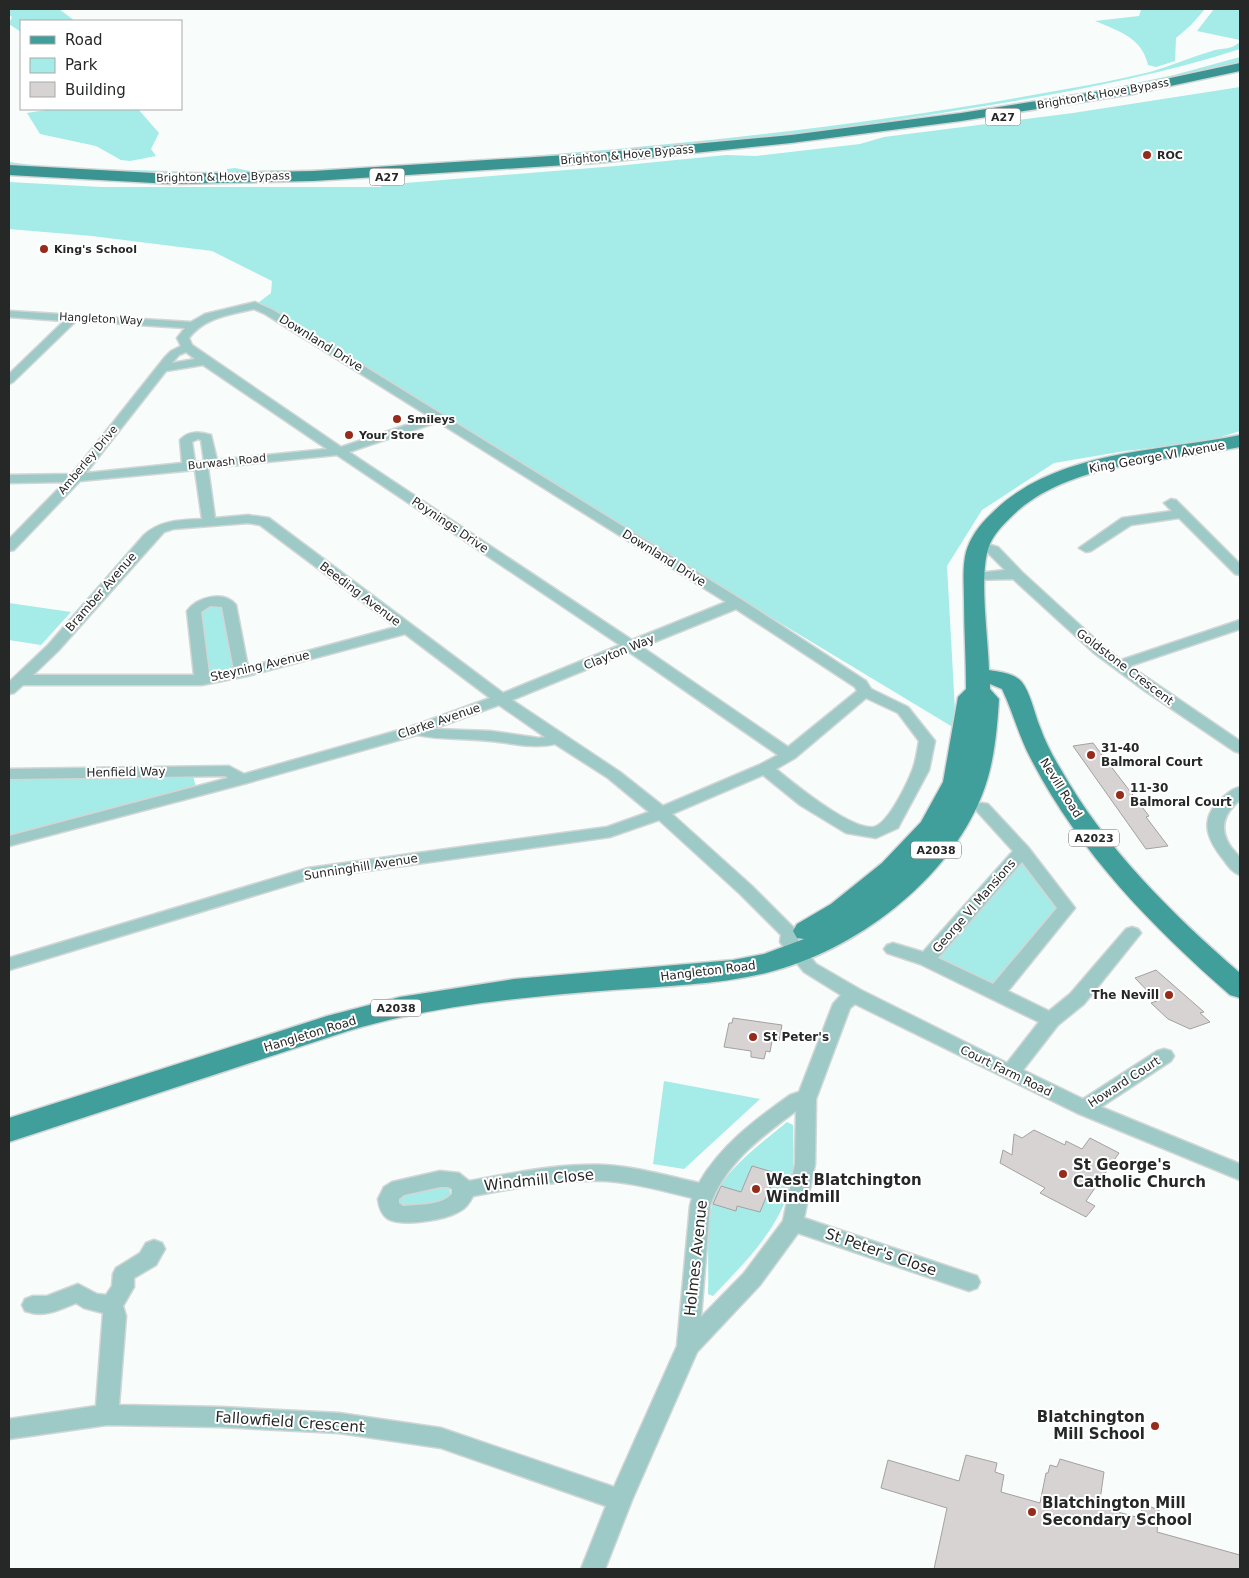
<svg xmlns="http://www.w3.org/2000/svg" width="1249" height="1578" viewBox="0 0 1249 1578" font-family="'DejaVu Sans',sans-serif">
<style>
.green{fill:#a5ebe7}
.building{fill:#d7d3d2;stroke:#a4a1a0}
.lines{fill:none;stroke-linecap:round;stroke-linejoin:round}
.minor-casing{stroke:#d2d6d5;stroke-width:3}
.primary-casing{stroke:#d2d6d5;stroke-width:3}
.trunk-casing{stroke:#d2d6d5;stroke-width:3}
.minor{fill:#9dcac7;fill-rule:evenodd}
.primary{fill:#409e9b;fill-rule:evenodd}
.trunk{fill:#399492;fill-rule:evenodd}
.poi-dot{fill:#952b1a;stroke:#fff;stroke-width:2}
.labels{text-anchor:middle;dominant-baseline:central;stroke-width:4;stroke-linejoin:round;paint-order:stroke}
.far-street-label{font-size:11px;fill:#262827;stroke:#fff}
.shield{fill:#fff;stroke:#676868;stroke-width:1}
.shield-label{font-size:11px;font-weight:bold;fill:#262827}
.far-poi-label{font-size:11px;font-weight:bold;fill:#262827;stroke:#fff;text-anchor:start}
.street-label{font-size:12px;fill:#262827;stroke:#fff}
.poi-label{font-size:12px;font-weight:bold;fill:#262827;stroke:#fff;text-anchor:start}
.near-poi-label{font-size:15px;font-weight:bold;fill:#262827;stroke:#fff;text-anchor:start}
.near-street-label{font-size:15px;fill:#262827;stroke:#fff}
</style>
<rect width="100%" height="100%" fill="#f8fcfb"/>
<g class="green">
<path d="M9,9h50l16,12h-54v11l-12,-8 3,-7 -3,-2z"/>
<path d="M1139,9h66l-14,16 -15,13 -1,23 -19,6 -8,-2c-6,-28 -30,-34 -53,-44l44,-5 2,-6z"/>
<path d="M1214,9h26v31l-43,-9z"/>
<path d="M1240,42v7c-81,26 -165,42 -249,56 -95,16 -189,29 -285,39 -231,23 -465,38 -697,24v-6l46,6 152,4 20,-1v-2l8,-1 15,3c106,-2 211,-9 317,-18 166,-13 331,-33 494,-63 30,-5 60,-11 89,-18 21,-6 41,-15 62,-21 12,-4 17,0 28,-9z"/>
<path d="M1240,57v6l-105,24 -32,3 71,-15z"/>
<path d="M1240,87v344l-32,10 -83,10 -71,12 -72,47 -35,56 9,163 -702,-423 17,-13 1,-12 -60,-30 -120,-15 -83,-7v-47l92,5h280v-2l235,-19 110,-11 30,1 104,-12 24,-7 189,-24z"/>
<path d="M52,109h86l21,24 -8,16 5,7 -26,5 -9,-1 -25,-14 -56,-12 -13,-21z"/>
<path d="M9,603l62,9 -30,33 -32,-5z"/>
<path d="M218,603l5,5 11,59 -11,7 -14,-3 -11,-60 5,-5z"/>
<path d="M193,776l3,11 -187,49v-59z"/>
<path d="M1018,864h6l33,43v4l-60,71h-11l-49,-23z"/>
<path d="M664,1081l96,18 -76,70 -31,-5z"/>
<path d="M787,1122l6,3c0,19 2,39 -2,57 -10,46 -47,81 -78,114l-5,-2c1,-26 -2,-64 4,-89 8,-33 50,-62 75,-83z"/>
<path d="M432,1185l17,2 2,9 -5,6 -43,5 -4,-3 1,-9z"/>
</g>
<g class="building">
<path d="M1093,743l56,73 -3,1 22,29 -22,3 -73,-103z"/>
<path d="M1156,970l48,42 -4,1 10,9 -20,7 -22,-10 -17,-16 6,-2 -22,-23z"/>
<path d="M733,1018l49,7 -3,16h-7l-2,11 -4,-1 -2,8 -13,-2v-6l-27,-4 5,-24h3z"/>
<path d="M1034,1130l31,15 1,-4 16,8 8,-11 29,15 -33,48 9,5 -9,11 -46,-24 5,-5 -45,-25 3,-13 9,5 2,-21 8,4z"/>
<path d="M752,1166l24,7 -16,39 -23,-6 -1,5 -23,-7 8,-18 20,6z"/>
<path d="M966,1455l31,8 -2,9 9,3 -3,17 39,11 6,-30h2l2,-8 7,2 3,-8 44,13 -5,35 41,11 3,-14 16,6 -2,22 83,23v14h-306l13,-61 -66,-20 7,-28 71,21z"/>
</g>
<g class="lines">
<defs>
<g id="minor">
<path d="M255,302l18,8 469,290 124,81 5,8 37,18 27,34 -6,29 -29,54 -2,4 -22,10 -30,-5 -46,-28 -37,-30 -91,39 80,72 44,44 3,4 -1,7 18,23 45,26 146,73 32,-41 -119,-58 -33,-11 -3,-4 3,-4 6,-2 30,9 90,-101 -39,-43 2,-4 6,-1 6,1 40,43 47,61 -67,83 41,20 21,-17 56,-65 6,-2 6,2 3,4 -57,71 -26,21 -35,45 60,29 74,-48 7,-2 7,2 3,5 -3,5 -70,46 139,57v16l-163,-67 -222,-109 -5,4 -34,91 -1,65 -11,54 173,58 3,6 -3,6 -8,3 -171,-58 -38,52 -63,67 -65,148 -27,69h-24l25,-63 -165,-58 -102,-15 -118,-6 -114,-2 -98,14v-20l87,-13 7,-93 -19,-5 -8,-5c-17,7 -32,15 -51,8l-3,-6 3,-6 8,-3h14l31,-12 19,10 9,1 6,-9 1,-12 3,-6 24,-15 6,-10 8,-3 8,3 3,6 -9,16 -22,13v9l-11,19 3,10 -7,89 102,2 118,6 102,15 173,59 63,-141 13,-140 2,-8c-28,-7 -57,-15 -86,-17 -45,-2 -90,7 -133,15 -3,6 -7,12 -13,15 -14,9 -57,16 -72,8 -7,-5 -9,-12 -10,-20l6,-12 8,-5 48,-11 19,2 10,8c45,-8 91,-18 136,-16 32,2 63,11 94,18 22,-38 56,-63 91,-88l9,-3 34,-88 8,-9 -37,-23 -21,-26 -3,-4 1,-7 -41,-41 -81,-74 -49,17 -301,42 -300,91v-12l299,-90 299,-41 42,-15 -41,-34 -53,-34c-23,5 -41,-1 -65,-3 -25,-3 -49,-1 -73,-6l-170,48 -238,63v-10l219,-58 -3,-2 -216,3v-10l220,-3 15,8 166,-47 80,-29 -85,-64 -158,42 -45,9h-179l-9,8 -5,1v-12l39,-37 96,-110c17,-15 36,-15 58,-16l-7,-49 -115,11 -66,69 -5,1v-12l56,-57 -56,1v-8l63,-1 93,-117 6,-6 10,-5 -4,-8 8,-10 -109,-7 -63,61 -4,2v-10l55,-53 -55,-4v-6l182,11 14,-8zM254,309l11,5 165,103 -89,30 -149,-102 -3,-7c16,-21 40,-23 65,-29zM186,352l9,7 -23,4 7,-8zM203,365l124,84 -110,11 -6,-25c-11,-3 -22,-5 -31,5l2,23 -96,10 80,-102zM438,422l288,180 -94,38 -283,-188zM198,439l3,1 3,21 -9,1 -3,-20zM337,455l283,190 -117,48 -234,-175 -21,-3 -33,3 -7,-50zM248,523l12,2 136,102 -148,40 -12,-62c-12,-15 -39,-8 -49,6l7,64h-161l25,-24 106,-119 9,-3zM210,606l12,1 12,63 -25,4 -8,-62zM736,609l119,78 2,4 -69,56 -146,-100zM629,652l149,103 -19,10 -96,41 -43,-34 -108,-72zM866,698l32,15 21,28c-2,10 -3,21 -7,30 -5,13 -24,53 -38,56 -22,4 -81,-44 -98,-58l19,-11zM499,705l46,32 -6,1 -49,-7 -57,-2zM1022,862l35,46 -64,76 -55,-26zM796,1111l-1,53 -12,57 -39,52 -43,44 9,-111c15,-43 51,-69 86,-95zM440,1187h8l4,2v5c-12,12 -32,10 -49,12l-4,-3v-4l5,-4z"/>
<path d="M1171,499l5,1 64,64v11l-5,-1 -56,-56 -48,7 -40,26 -5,1 -7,-4 43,-30 50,-7 -8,-8z"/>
<path d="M979,542l19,5 24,25 82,75 17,13 119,-40v9l-110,37 110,75v12l-6,-2 -89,-60 -51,-38 -81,-74 -44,1 -2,-3 2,-3 36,-4 -17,-17 -14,-4 -2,-3 2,-3z"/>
<path d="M1240,787v13c-16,13 -22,28 -9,47 2,3 8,8 9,12 2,4 0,12 0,16 -8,-3 -12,-9 -17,-16 -15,-19 -23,-37 -6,-56 7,-7 14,-14 23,-16z"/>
</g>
<path id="primary" d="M1240,435v12c-74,15 -175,14 -231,72 -10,10 -19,20 -22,34 -7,31 1,84 2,117 11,2 24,3 32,11 10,12 13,32 19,46 5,14 12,28 20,41 45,80 111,145 180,205v25l-10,-3c-78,-68 -151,-143 -199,-236 -12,-22 -18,-47 -29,-70l-12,-5v5l9,10c-2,32 -5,66 -17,96 -34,86 -127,156 -216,178 -50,12 -102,13 -153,17 -89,7 -179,15 -265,41l-339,111v-24l318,-102 73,-19 114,-18 219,-19 31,-6 40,-15 -7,-1 -4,-7 4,-7 34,-20 51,-41 39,-41 22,-40 15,-85 8,-8c0,-30 -2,-59 -2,-88 0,-16 -2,-33 2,-49 4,-14 14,-28 25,-38 63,-64 166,-62 249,-79z"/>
<path id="trunk" d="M1240,63v8l-107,23 -172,27 -170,22 -194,20 -284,18 -141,3 -163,-9v-10l163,9 141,-3 284,-18 194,-18 170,-22 172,-27z"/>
</defs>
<use href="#minor" class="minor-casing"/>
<use href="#primary" class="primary-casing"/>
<use href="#trunk" class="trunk-casing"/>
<use href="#minor" class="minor"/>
<use href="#primary" class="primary"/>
<use href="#trunk" class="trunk"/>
</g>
<g class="poi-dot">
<circle cx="1147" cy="155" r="5"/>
<circle cx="44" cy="249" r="5"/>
<circle cx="397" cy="419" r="5"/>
<circle cx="349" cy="435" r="5"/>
<circle cx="1091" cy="755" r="5"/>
<circle cx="1120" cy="795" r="5"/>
<circle cx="1169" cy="995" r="5"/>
<circle cx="753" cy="1037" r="5"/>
<circle cx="1063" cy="1174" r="5"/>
<circle cx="756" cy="1189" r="5"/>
<circle cx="1155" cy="1426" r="5"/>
<circle cx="1032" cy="1512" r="5"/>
</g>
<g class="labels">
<g class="far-street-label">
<text transform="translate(1103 94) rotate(-10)">Brighton &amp; Hove Bypass</text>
<text transform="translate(627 155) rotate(-5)">Brighton &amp; Hove Bypass</text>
<text transform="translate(223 177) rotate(-1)">Brighton &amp; Hove Bypass</text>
<text transform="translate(101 319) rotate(3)">Hangleton Way</text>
<text transform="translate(88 460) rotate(-50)">Amberley Drive</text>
<text transform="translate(227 462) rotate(-6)">Burwash Road</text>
</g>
<g class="shield">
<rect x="985.5" y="108.5" width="35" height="17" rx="4"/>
<rect x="369.5" y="168.5" width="35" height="17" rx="4"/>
<rect x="1069" y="829.5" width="50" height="17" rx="4"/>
<rect x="911" y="841.5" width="50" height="17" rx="4"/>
<rect x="371" y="999.5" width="50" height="17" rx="4"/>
</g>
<g class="shield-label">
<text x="1003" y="117">A27</text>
<text x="387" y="177">A27</text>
<text x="1094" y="838">A2023</text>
<text x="936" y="850">A2038</text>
<text x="396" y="1008">A2038</text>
</g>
<g class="far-poi-label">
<text x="1157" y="155">ROC</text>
<text x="54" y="249">King's School</text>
<text x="407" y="419">Smileys</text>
<text x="359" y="435">Your Store</text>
</g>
<g class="street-label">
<text transform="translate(321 343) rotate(32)">Downland Drive</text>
<text transform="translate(1157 457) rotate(-10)">King George VI Avenue</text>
<text transform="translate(450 525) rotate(34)">Poynings Drive</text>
<text transform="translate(664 558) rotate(32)">Downland Drive</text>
<text transform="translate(101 592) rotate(-49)">Bramber Avenue</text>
<text transform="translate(360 594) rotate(37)">Beeding Avenue</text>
<text transform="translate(619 652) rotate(-22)">Clayton Way</text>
<text transform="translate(260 666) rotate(-13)">Steyning Avenue</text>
<text transform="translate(1125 667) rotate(37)">Goldstone Crescent</text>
<text transform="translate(439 721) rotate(-19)">Clarke Avenue</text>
<text transform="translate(126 772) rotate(-1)">Henfield Way</text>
<text transform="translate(1061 788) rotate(58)">Nevill Road</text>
<text transform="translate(361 867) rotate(-9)">Sunninghill Avenue</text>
<text transform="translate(974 906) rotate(-49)">George VI Mansions</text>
<text transform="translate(708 971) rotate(-7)">Hangleton Road</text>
<text transform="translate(310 1034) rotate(-17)">Hangleton Road</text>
<text transform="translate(1006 1071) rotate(26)">Court Farm Road</text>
<text transform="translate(1124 1082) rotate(-33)">Howard Court</text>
</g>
<g class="poi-label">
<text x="1101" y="748">31-40<tspan x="1101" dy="14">Balmoral Court</tspan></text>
<text x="1130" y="788">11-30<tspan x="1130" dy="14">Balmoral Court</tspan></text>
<text x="1159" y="995" text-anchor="end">The Nevill</text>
<text x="763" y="1037">St Peter's</text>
</g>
<g class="near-poi-label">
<text x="1073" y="1165">St George's<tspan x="1073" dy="17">Catholic Church</tspan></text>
<text x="766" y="1180">West Blatchington<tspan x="766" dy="17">Windmill</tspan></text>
<text x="1145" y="1417" text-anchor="end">Blatchington<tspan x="1145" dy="17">Mill School</tspan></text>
<text x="1042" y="1503">Blatchington Mill<tspan x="1042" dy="17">Secondary School</tspan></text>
</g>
<g class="near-street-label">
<text transform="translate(539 1180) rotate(-6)">Windmill Close</text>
<text transform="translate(881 1252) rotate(19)">St Peter's Close</text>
<text transform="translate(696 1258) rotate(-84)">Holmes Avenue</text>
<text transform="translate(290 1422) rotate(4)">Fallowfield Crescent</text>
</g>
</g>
<rect width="1249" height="1578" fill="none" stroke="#262827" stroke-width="20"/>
<rect x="20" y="20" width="162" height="90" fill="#ffffff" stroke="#a8a9a9"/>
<rect x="30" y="36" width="25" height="8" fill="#409e9b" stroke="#a8a9a9"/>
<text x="65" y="45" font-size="15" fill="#262827">Road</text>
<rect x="30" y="58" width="25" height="15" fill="#a5ebe7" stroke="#a8a9a9"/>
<text x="65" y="70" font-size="15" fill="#262827">Park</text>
<rect x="30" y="82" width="25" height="15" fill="#d7d3d2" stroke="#a8a9a9"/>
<text x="65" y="95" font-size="15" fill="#262827">Building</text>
</svg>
